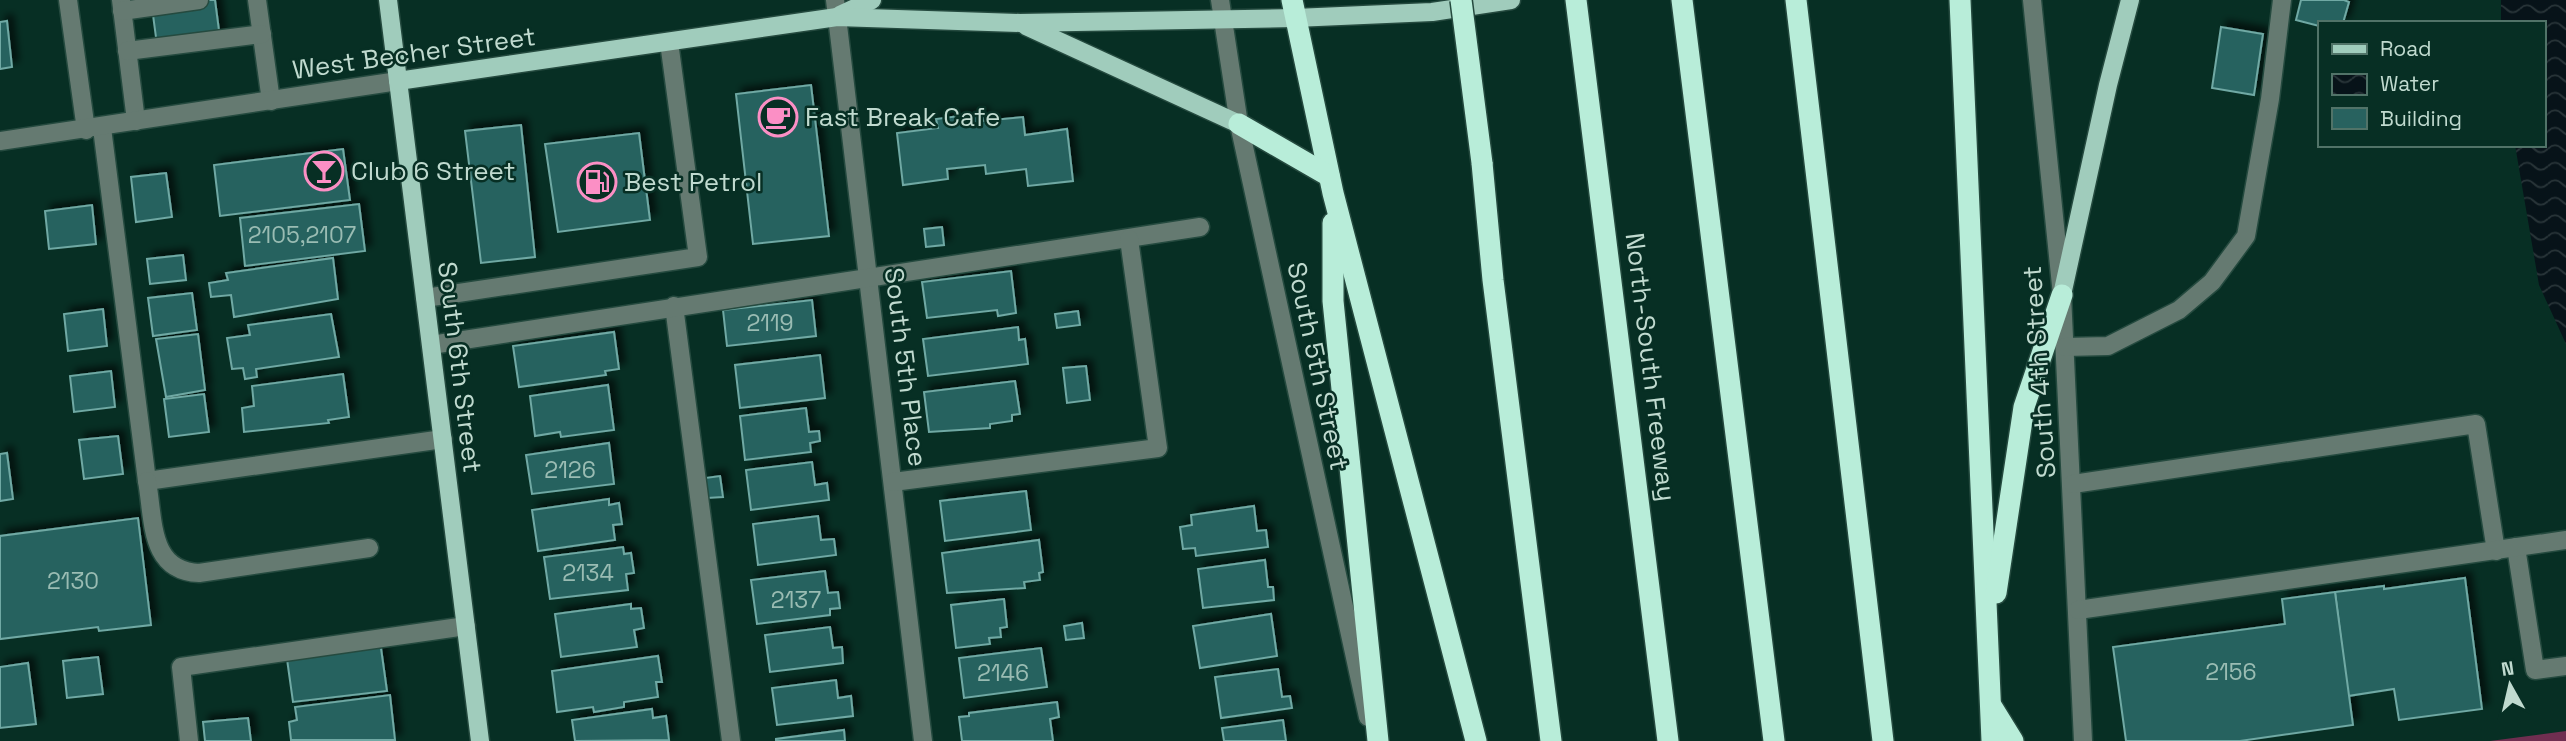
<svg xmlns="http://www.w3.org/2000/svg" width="2566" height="741" viewBox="0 0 2566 741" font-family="'Space Grotesk',sans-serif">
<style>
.park{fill:#6f2e50}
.water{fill:url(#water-waves)}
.building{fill:#28625f;stroke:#6fa9a4;stroke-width:2;filter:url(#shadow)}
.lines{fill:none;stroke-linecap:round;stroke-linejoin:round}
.minor-casing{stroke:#254a3f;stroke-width:21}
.major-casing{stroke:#254a3f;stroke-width:21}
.highway-casing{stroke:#254a3f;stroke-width:24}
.minor{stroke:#657a71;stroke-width:18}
.major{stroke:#a0ccbc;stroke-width:18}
.highway{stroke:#b8edd9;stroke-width:21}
.highway-bridge-casing{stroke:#254a3f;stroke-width:24;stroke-linecap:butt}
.highway-bridge{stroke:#b8edd9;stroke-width:21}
.labels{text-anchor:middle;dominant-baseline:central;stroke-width:5;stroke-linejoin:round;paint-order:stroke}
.number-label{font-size:23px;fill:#9abcb3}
.street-label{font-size:26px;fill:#c0dacf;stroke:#072f24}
.poi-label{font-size:26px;fill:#c0dacf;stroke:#072f24;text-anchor:start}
</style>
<defs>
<pattern id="water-waves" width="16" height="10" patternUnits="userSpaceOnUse" patternTransform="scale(1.75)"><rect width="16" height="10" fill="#071319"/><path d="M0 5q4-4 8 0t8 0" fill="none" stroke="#293539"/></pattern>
<filter id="shadow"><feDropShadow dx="6" dy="-6" stdDeviation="3.5" flood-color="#0009"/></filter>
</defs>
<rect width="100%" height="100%" fill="#072f24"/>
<path class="park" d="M2566,731v10h-76z"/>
<path class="water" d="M2501,0h65v344l-27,-59 -24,-140h28v-122h-42z"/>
<g class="building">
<path d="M151,0h64l5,38 -63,7z"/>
<path d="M2301,0h43l5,2 -6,21h-24v3l-23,-6z"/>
<path d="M7,21l5,46 -12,2v-47z"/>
<path d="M2221,27l42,7 -9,61 -42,-7z"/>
<path d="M811,85l18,151 -76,8 -17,-150z"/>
<path d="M982,113l1,8 40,-4 2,18 42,-6 6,52 -45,5 -2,-17 -40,5 -1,-9 -38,4 1,10 -45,6 -6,-52 41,-5 -2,-9z"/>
<path d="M521,125l14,132 -54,6 -16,-132z"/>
<path d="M639,133l11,87 -92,12 -13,-88z"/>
<path d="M343,149l7,51 -130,16 -6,-51z"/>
<path d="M166,173l6,44 -36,5 -5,-45z"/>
<path d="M359,204l6,47 -120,15 -5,-48z"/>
<path d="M92,205l4,39 -47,5 -4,-38z"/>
<path d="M942,227l2,18 -18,2 -2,-18z"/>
<path d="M183,255l3,25 -36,4 -3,-25z"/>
<path d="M333,258l5,41 -104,18 -3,-22 -20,2 -2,-14 19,-3 -2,-7z"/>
<path d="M1011,271l5,42 -18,3 -1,-6 -70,8 -5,-36z"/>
<path d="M192,293l5,37 -44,6 -5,-38z"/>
<path d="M812,300l4,36 -89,10 -4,-36z"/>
<path d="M103,309l4,37 -39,5 -4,-37z"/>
<path d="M1078,311l2,14 -23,3 -2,-14z"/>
<path d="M331,314l8,43 -83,12 1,8 -12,2 -2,-11 -11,1 -5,-31 23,-3 -2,-10z"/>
<path d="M1018,327l1,13 6,-1 3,25 -100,12 -5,-37z"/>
<path d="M614,332l5,37 -14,2 1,4 -87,12 -6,-41z"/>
<path d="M198,334l7,56 -39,7 -10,-58z"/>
<path d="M820,355l5,43 -85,10 -5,-43z"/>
<path d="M1086,366l4,34 -23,3 -4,-35z"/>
<path d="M111,371l4,36 -41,5 -4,-36z"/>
<path d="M343,374l6,43 -21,3 1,3 -85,9 -2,-24 12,-2 -2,-20z"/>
<path d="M1015,381l5,33 -8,1v6l-22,3v4l-61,4 -5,-40z"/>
<path d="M608,385l6,45 -53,7 -1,-5 -25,4 -5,-40z"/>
<path d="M204,394l5,38 -40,5 -5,-38z"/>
<path d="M806,408l3,24 10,-1 1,10 -10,2 1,9 -66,8 -5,-44z"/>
<path d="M118,436l5,38 -39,5 -5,-39z"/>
<path d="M609,443l5,41 -82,10 -6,-39z"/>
<path d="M7,453l6,46 -13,2v-47z"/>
<path d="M812,462l3,23 12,-2 2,17 -78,10 -5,-40z"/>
<path d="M720,476l3,21 -16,1 -2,-20z"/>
<path d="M1026,491l5,39 -86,11 -5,-40z"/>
<path d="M609,499v6l10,-2 3,21 -9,1 2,15 -77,11 -6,-41z"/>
<path d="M1254,506l3,25 9,-1 2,17 -72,9 -1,-8 -12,1 -3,-22 12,-2 -1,-10z"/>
<path d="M818,516l3,24 13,-1 2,16 -78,10 -5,-41z"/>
<path d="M138,518l13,107 -52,6 -1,-4 -98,12v-103z"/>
<path d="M1039,540l4,32 -4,1 1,7 -16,2 1,6 -78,5 -5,-40z"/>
<path d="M623,547l1,7 7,-1 3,20 -8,1 2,16 -78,9 -6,-42z"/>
<path d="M1265,560l3,27h5l1,13 -71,8 -5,-39z"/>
<path d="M825,571l3,22 10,-1 2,16 -10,1v6l-73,9 -6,-44z"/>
<path d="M2465,578l17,131 -83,11 -5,-31 -46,7 -13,-104 49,-6v3z"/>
<path d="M2335,592l18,133 -113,16h-114l-13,-94 172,-23 -3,-25z"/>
<path d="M1004,599l3,28 -7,1 1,9 -12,1 1,6 -34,4 -5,-43z"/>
<path d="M631,604v5l10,-1 3,20 -10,2 3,17 -76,10 -6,-43z"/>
<path d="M1271,614l6,42 -77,12 -7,-42z"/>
<path d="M1082,623l2,15 -18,2 -2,-14z"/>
<path d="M830,627l3,21 9,-1 1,16 -73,9 -5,-37z"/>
<path d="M380,641l7,50 -94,11 -7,-50z"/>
<path d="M1041,648l6,39 -83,11 -5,-40z"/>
<path d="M658,656l4,26h-6l2,15 -34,5v5l-30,5 -1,-5 -36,5 -5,-41z"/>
<path d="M98,657l5,37 -36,4 -4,-37z"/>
<path d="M28,663l8,61 -36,4v-61z"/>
<path d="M1278,669l4,28 8,-1 2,12 -71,10 -6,-41z"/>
<path d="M836,680l2,18 13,-2 2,20 -76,9 -5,-37z"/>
<path d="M390,695l5,45h-104l-2,-18 8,-2 -2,-13z"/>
<path d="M1057,702l2,15 -9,2 3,22h-91l-3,-24 10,-1v-3z"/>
<path d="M652,709l1,9 13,-2 3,24 -94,1 -3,-21z"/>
<path d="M248,718l3,23h-46l-2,-19z"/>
<path d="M1283,720l3,21h-62l-2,-13z"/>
<path d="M844,730l1,11h-69v-2z"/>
</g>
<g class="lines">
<defs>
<g id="minor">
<path d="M68,0l18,130"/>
<path d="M121,0l15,121"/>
<path d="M257,0l14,101"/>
<path d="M835,0l88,741"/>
<path d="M1220,0l19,124 129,593"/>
<path d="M2032,0l30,295 21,446"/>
<path d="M122,11l77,-11"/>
<path d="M127,51l135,-17"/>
<path d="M102,128l45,353 296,-42"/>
<path d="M0,141l398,-60"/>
<path d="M425,298l273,-41 -29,-215"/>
<path d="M674,306l57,435"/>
<path d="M431,345l769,-118"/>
<path d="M2065,347l43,-1 71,-36 33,-28 34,-46 24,-137 12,-99"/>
<path d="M147,481c7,39 2,90 52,92l170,-25"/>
<path d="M893,482l265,-34 -29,-209"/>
<path d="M2073,484l403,-60 20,127"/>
<path d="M2516,547l19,123 31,-4"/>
<path d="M2078,610l488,-70"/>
<path d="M189,741l-8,-74 285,-41"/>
</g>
<g id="major">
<path d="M388,0l92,741"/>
<path d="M840,15l32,-15"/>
<path d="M1026,26l213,98"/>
<path d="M398,81l439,-64 183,6 275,-5 137,-6 79,-12"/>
<path d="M2062,295l46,-210 22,-85"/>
</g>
<g id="highway">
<path d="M1292,0l41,193 143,548"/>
<path d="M1576,0l92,741"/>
<path d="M1682,0l92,741"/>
<path d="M1796,0l87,741"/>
<path d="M1960,0l32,741"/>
<path d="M1239,124l90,52"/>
<path d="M1482,163l11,117 58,461"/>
<path d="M1333,223v78l45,440"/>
<path d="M1996,593l28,-186 38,-112"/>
<path d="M1992,707l21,34"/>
</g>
</defs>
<use href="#minor" class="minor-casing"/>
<use href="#major" class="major-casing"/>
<use href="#highway" class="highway-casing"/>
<use href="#minor" class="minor"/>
<use href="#major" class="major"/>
<use href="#highway" class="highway"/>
<defs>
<path id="highway-bridge" d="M1461,0l21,163"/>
</defs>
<use href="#highway-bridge" class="highway-bridge-casing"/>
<use href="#highway-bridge" class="highway-bridge"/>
</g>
<defs>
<symbol id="cafe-ring" viewBox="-11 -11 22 22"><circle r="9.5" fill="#072f24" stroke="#fb8fc5" stroke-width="1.5"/><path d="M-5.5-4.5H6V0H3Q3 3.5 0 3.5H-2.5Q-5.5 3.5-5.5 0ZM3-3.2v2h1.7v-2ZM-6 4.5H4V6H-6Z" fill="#fb8fc5"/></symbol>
<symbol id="bar-ring" viewBox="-11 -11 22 22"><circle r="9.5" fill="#072f24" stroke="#fb8fc5" stroke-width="1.5"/><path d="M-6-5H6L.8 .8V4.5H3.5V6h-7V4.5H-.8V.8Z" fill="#fb8fc5"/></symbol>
<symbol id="fuel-ring" viewBox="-11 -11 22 22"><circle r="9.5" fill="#072f24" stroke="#fb8fc5" stroke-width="1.5"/><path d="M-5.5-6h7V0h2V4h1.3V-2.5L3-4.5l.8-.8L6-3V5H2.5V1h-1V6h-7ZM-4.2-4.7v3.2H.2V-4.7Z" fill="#fb8fc5"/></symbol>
</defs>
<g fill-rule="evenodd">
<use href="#cafe-ring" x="756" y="95" width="44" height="44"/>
<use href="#bar-ring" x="302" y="149" width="44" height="44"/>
<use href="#fuel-ring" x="575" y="160" width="44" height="44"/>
</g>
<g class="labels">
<g class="number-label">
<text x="302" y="235">2105,2107</text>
<text x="770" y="323">2119</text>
<text x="570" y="470">2126</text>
<text x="588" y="573">2134</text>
<text x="73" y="581">2130</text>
<text x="796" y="600">2137</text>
<text x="2231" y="672">2156</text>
<text x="1003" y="673">2146</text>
</g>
<g class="street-label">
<text transform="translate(414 53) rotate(-8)">West Becher Street</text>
<text transform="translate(1318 366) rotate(78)">South 5th Street</text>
<text transform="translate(460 367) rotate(83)">South 6th Street</text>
<text transform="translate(906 367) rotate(83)">South 5th Place</text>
<text transform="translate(1651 367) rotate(83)">North-South Freeway</text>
<text transform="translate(2039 372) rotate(-94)">South 4th Street</text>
</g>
<g class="poi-label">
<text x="805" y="117">Fast Break Cafe</text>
<text x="351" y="171">Club 6 Street</text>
<text x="624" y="182">Best Petrol</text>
</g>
</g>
<rect x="2318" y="21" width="228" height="126" fill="#072f24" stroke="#517368" stroke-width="2"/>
<rect x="2332" y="44" width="35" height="10" fill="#a0ccbc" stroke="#517368" stroke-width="2"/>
<text x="2380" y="56" font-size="21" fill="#c0dacf">Road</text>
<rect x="2332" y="74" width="35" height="21" fill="url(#water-waves)" stroke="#517368" stroke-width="2"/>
<text x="2380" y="91" font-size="21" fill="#c0dacf">Water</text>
<rect x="2332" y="108" width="35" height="21" fill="#28625f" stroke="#517368" stroke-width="2"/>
<text x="2380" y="126" font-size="21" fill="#c0dacf">Building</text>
<g transform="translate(2510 685) rotate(352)" stroke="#072f24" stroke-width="5" paint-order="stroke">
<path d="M0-5L12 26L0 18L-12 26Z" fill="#c0dacf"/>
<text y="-10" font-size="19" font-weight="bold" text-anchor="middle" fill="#c0dacf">N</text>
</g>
</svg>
